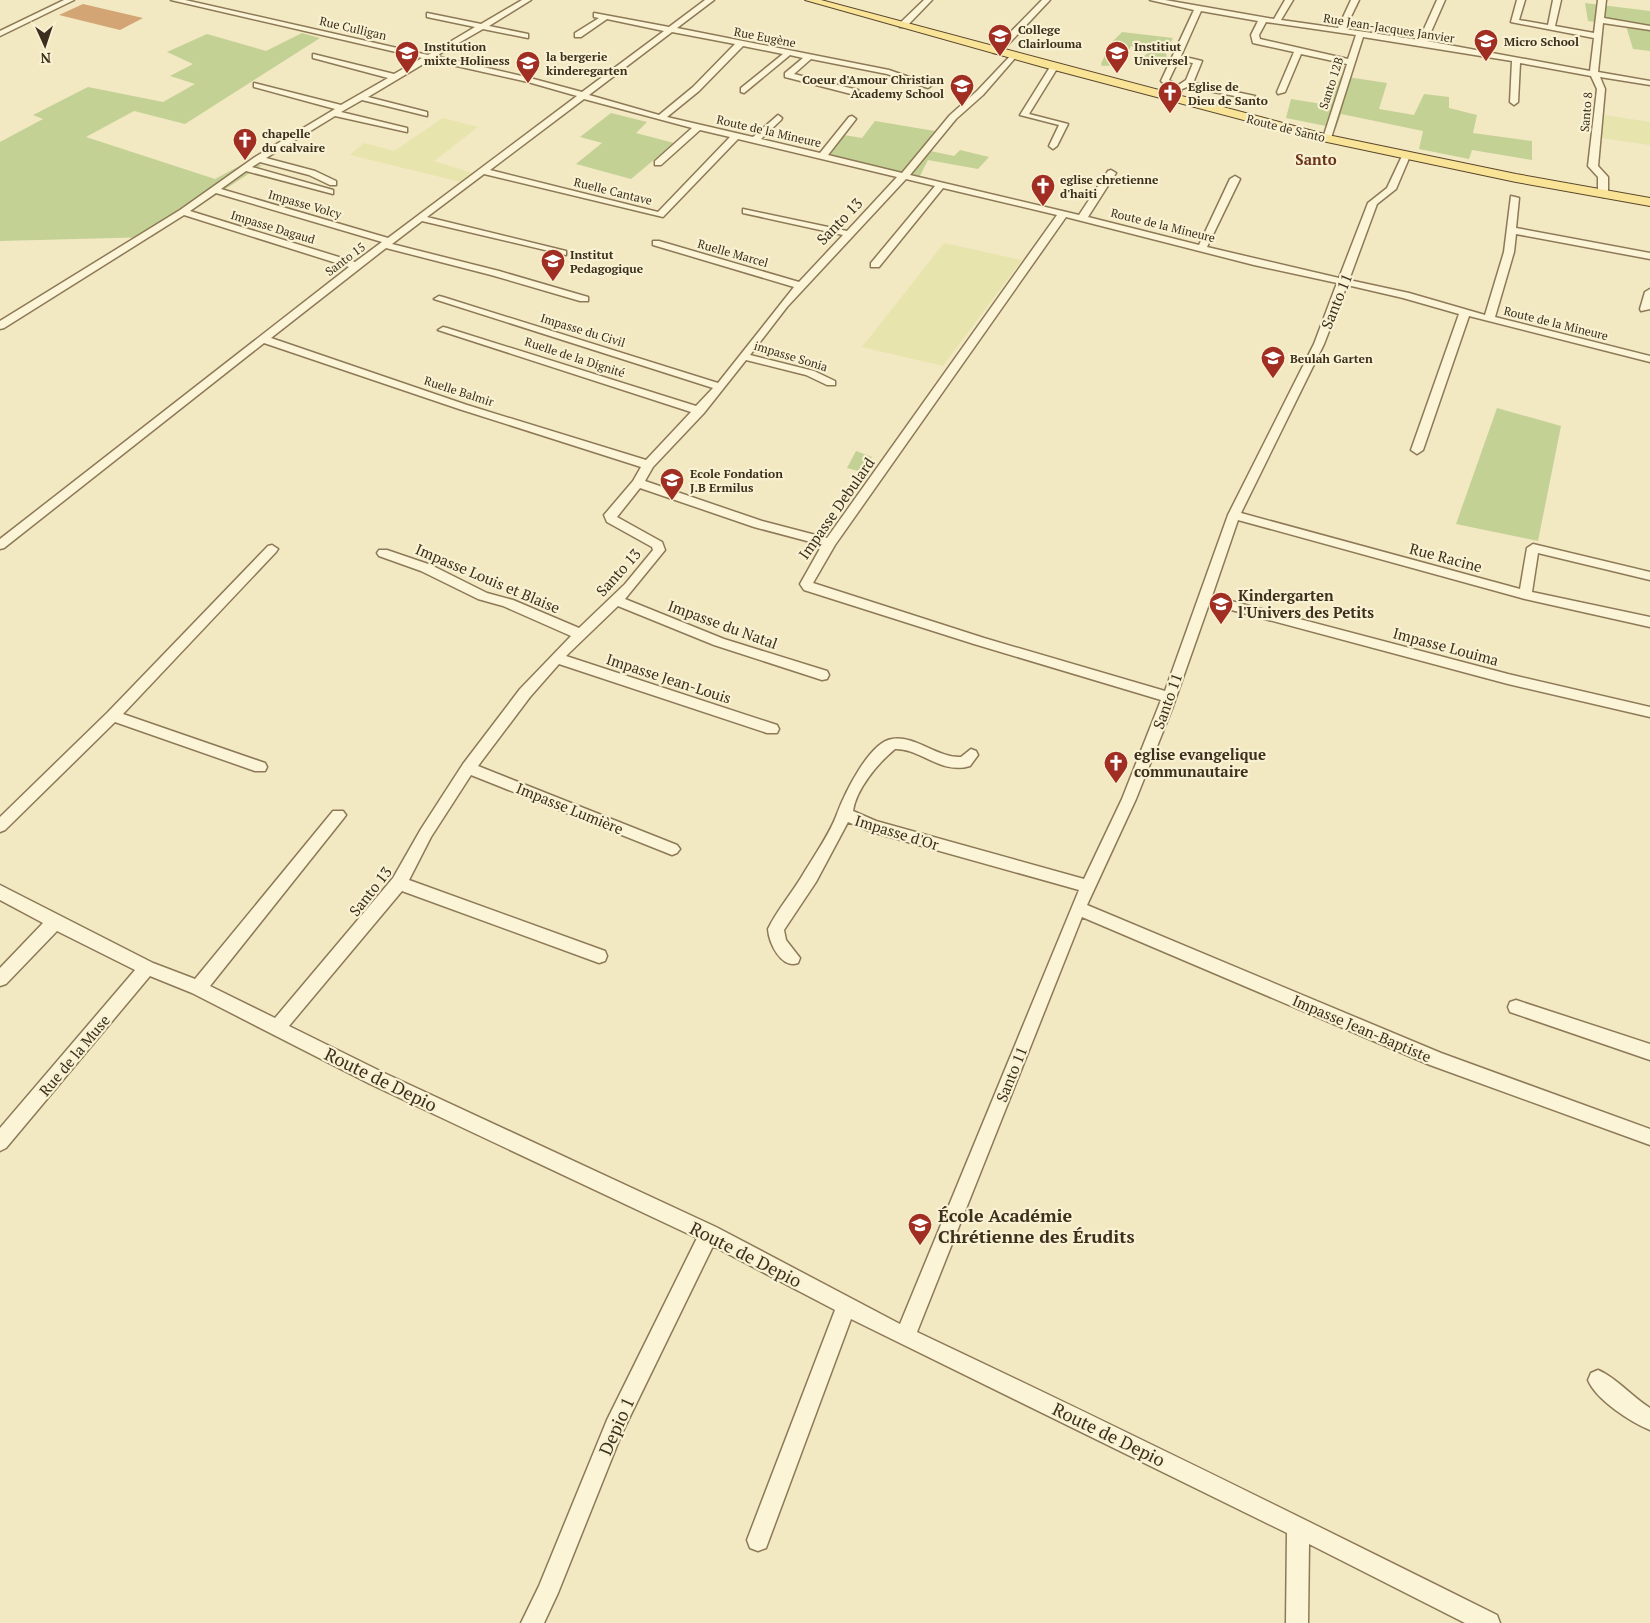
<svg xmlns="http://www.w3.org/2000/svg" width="1650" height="1623" viewBox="0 0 1650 1623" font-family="'PT Serif',serif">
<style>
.farmland{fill:#e8e4ae}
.green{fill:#c4d195}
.building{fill:#d3a575}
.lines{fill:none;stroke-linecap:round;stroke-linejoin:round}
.minor-casing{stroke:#8d7957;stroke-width:3}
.major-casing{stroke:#5a462c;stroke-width:2}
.minor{fill:#fbf4d6;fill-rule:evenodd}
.major{fill:#f8e397;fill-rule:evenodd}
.labels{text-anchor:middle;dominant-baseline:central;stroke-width:4.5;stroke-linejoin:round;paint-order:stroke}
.far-street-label{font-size:12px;fill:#3c2f1d;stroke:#f8f1d2}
.far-poi-label{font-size:12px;font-weight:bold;fill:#3c2f1d;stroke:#f8f1d2;text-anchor:start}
.far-quarter-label{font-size:15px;font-weight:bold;fill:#6c3219;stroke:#f8f1d2}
.street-label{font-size:15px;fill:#3c2f1d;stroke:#f8f1d2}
.poi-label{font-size:15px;font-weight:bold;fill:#3c2f1d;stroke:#f8f1d2;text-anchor:start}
.near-street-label{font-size:18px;fill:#3c2f1d;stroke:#f8f1d2}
.near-poi-label{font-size:18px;font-weight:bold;fill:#3c2f1d;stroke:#f8f1d2;text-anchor:start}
</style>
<rect width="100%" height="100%" fill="#f2e8c2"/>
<g class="farmland">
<path d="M1604,115l46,7v23l-49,-7z"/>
<path d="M443,118l35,9 -44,34 38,12 -11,9 -111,-27 14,-12 30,8z"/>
<path d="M944,243l78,17 -79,106 -81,-19z"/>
</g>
<g class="green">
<path d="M1585,3l65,8v40l-17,-2 -7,-23 -38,-5z"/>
<path d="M1122,32l51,6 -7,13 1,11h-23v-6l4,-3 -3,-4 -14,-3 -7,13v6l-22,1 -1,-2 9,-20z"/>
<path d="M302,33l18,5 -135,86 -51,-13 -48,26 129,42 28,-15 19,1 -110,72 -152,4v-99l43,-23 -10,-4 55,-28 75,15 32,-18 -25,-8 23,-12 -26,-12 40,-18 59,17z"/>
<path d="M1341,76l46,7 -8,26 35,6 10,-21 25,3v11l28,7 -4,18 59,8v19l-60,-10 -3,9 -50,-10 4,-18 -82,-17 -5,14 -50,-10 5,-19 37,6z"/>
<path d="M611,113l36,9 -11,11 38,10 -43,36 -55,-15 26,-21 -22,-6z"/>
<path d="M875,121l60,10 -14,18 33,7 6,-6 29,7 -11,12 -50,-9 -8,16 -90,-21 14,-20 18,3z"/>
<path d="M1497,408l64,18 -23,115 -82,-17z"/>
<path d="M856,451l16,6 -10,15 -15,-4z"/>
</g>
<path class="building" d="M83,4l60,14 -23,12 -61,-15z"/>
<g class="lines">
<defs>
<g id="minor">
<path d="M64,0h10l-74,36v-5z"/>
<path d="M171,0h14l243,55 47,-28 -48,-10v-4l54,11 41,-24h9l-42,26 39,8v4l-45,-9 -47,27 94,22 52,14 82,-61 -57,-12 -26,18h-6v-4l24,-15 -5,-1v-4l75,14 36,-27h9l-37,28 212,42 43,15 -4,3 -41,-14 -76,-15 -17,15 64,16 1,2 -4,3 -70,-18v-4l18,-15 -13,-3 -46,38 -3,-1v-4l42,-34 -40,-8 -44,45 -32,26 86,20 25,-22 4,3 -1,2 -20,19 59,14 29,-36 3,-1 4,3 -28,36 74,18 48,-58 27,-24 36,-38h3v4l-33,38 -27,24 -46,56 169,40 29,-44 3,-1 5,3 -28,44 111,28 31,-66 5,-3 5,3 -33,68 132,31 29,-75 19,-15 15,-32 4,-3 4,3 -14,33 -19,15 -28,76 60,13 76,22 19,-63 7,-56 8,2 -3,30 134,25v6l-134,-25 -2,18 -19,65 155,39v6l-181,-46 -46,134 -6,4 -6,-4 48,-136 -56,-16 -56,-13 -23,59 -83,169 279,76 7,-41 6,-4 117,28v8l-112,-27 -6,39 118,25v10l-125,-28 -287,-79 -26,76 296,78 142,33v10l-142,-33 -299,-80 -37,105 -36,90 -49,106 354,148 209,76v16l-220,-80 -348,-148 -165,415c195,92 387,187 580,283l3,8h-35l-156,-79 -1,79h-22l1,-90 -436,-214 -85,229 -8,3 -8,-3 -3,-8 88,-230 -122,-64 -91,187 -64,160 -14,30h-23l18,-37 68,-166 90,-182 -327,-154 -178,-91 -42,-17 -144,172 -6,3v-23l135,-158 -78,-39 -51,53 -6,2v-18l43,-45 -43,-23v-15l153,78 42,16 138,-168h10l3,4 -3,4 -133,167 65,32 118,-140 28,-49 42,-65 57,-75 51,-53 -68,-30 -25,-7 -57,-28 -42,-15 -2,-3 2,-3h8l44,15 56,28 26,7 66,28 46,-44 28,-34 -1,-3 -45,-25 -3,-7 29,-34 8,-14 -182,-58 -195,-66 -260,205 -4,1v-10l349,-272 -165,-52 -180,113 -4,1v-8l180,-111 75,-53 80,-48 -81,-22v-4l87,22 47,-27 -75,-20v-4l81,20 28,-16zM672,32l63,12 -42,43 -34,28 -70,-20zM430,60l98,22 49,14 -189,142 -167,-49 25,-18 87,23v-4l-81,-23 8,-5 49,13 21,10h6v-4l-21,-10 -49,-13 69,-42 72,16v-4l-66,-16 21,-12 65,16v-4l-59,-15zM584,99l108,29 -37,33v4h6l39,-35 30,7 -72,75 -168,-42zM738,139l159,38 -50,54 -104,-22v4l100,22 -44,47 -140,-41h-6v4l141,42 -76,96 -275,-86 -4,-1 -5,3 279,89 -17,18 -249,-78 -4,-1 -5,3 253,82 -45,48 -179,-55 -196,-67 115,-90 105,27 89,26h8v-4l-89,-26 -107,-27 30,-23 144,34v-4l-139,-34 57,-43 179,43zM906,179l29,7 -64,77v4h8l64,-79 114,27 -230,323 -65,-17 -117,-40 8,-14 51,-54 42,-53 60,15 21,10h8v-4l-21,-10 -64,-16 37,-48zM216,193l166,49 -27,20 -165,-51zM1066,217l188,48 83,18 -23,61 -86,171 -63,176 -181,-53 -171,-55 22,-38zM640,488l114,39 68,18 -22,39 4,6 170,54 187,56 -39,99 -38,80 -208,-58 -23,-10c3,-22 25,-48 42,-62 25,-1 46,26 75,17l8,-11 -2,-4 -5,-2 -10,8c-24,1 -46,-22 -69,-18 -23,3 -48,56 -55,75 -7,19 -21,39 -32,57 -11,20 -27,37 -37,58 1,14 13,40 30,34l2,-5 -14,-18 -2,-10 32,-48 32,-60 24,10 207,58 -179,434 -184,-97 -334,-155 -93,-46 113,-135 197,72 6,-2 2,-5 -2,-5 -196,-71 22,-43 40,-62 196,78 5,2 5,-2 3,-4 -3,-4 -199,-79 52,-69 29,-33 208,69h10l2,-4 -2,-4 -211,-69 52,-50 96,39 108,35 5,-1 2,-4 -2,-4 -103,-32 -99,-40 40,-49 -3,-8 -45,-25z"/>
<path d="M924,0h8l-26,27h-6v-4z"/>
<path d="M1042,0h8l-50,53h-6v-4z"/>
<path d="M1150,0h15l109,19 11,-19h8l-12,20 57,8 13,-28h8l-14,29 74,11 18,-40h8l-18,41 163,30 4,-33 -83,-16 6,-22h8l-6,20 29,5 5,-25h8l-6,26 39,7 4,-33h8l-2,18 46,8v4l-47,-7 -5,49 52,9v4l-50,-8 5,12 -7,77 10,11v17l-5,3 -5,-3v-17l-10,-11 9,-77 -6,-13 -71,-13 -2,39 -4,3 -4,-3 2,-41 -149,-24 -32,101 -4,3 -4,-3 24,-74 -46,-10 -16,38 -7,2 -1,-2 17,-40 -41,-9 -2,-8 7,-14 -57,-10 -20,45 21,5 -9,22 62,13 -4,3 -64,-12 -5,2 -4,11h-6l2,-8 -13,-11 33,-71zM1266,22l90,13 -8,24 -88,-20 -1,-4zM1178,61l15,2 -7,17 -9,6 -8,-6z"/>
<path d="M1054,65l4,2 -29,47 39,10 -11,22 -4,3 -4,-3 10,-21 -39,-10 30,-48z"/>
<path d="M1650,289v20l-9,2 -1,-2 5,-17z"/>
<path d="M272,545l6,4 -2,3 -153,162 142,49 2,4 -2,4h-10l-140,-49 -110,108 -5,2v-15l108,-105 160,-166z"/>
<path d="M1516,1000l134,44v16l-140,-48 -2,-5 2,-5z"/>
<path d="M1598,1370c19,8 34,27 52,38v22c-19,-8 -54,-30 -62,-50l3,-7z"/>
</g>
<path id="major" d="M805,0h16l507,135 188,39 134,24v8l-134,-24 -189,-40 -284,-75z"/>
</defs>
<use href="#minor" class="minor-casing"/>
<use href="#major" class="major-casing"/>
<use href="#minor" class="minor"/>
<use href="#major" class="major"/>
</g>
<defs>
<symbol id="school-pin" viewBox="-11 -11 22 30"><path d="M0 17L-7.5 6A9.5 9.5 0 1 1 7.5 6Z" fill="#a12e22" stroke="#f8f1d2"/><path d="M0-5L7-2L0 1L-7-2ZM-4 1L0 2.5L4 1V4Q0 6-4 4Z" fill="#fff"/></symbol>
<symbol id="church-pin" viewBox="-11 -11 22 30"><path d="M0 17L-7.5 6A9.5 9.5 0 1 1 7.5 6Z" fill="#a12e22" stroke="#f8f1d2"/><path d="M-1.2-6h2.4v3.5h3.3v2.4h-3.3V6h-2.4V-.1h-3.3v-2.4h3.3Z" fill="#fff"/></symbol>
</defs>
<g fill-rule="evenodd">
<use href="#school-pin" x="986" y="22" width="28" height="38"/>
<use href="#school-pin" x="1472" y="27" width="28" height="38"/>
<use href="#school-pin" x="393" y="39" width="28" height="38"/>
<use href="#school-pin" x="1103" y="39" width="28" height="38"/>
<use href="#school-pin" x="514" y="49" width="28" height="38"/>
<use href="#school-pin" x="948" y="72" width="28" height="38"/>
<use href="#church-pin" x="1156" y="79" width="28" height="38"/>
<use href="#church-pin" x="231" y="126" width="28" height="38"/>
<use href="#church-pin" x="1029" y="172" width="28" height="38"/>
<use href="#school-pin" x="539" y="247" width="28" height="38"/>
<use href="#school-pin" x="1259" y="344" width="28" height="38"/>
<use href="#school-pin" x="658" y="466" width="28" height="38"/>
<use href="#school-pin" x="1207" y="590" width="28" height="38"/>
<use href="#church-pin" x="1102" y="749" width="28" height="38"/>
<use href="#school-pin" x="906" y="1211" width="28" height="38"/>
</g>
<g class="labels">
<g class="far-street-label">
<text transform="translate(353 28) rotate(13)">Rue Culligan</text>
<text transform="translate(1389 28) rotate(9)">Rue Jean-Jacques Janvier</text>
<text transform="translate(765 37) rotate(11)">Rue Eugène</text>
<text transform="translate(1331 83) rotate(-72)">Santo 12B</text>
<text transform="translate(1586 112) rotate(-85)">Santo 8</text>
<text transform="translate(1286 128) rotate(14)">Route de Santo</text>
<text transform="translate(769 131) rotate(13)">Route de la Mineure</text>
<text transform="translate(613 191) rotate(14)">Ruelle Cantave</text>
<text transform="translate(305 204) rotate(16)">Impasse Volcy</text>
<text transform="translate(1163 225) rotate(14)">Route de la Mineure</text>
<text transform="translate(273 227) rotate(17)">Impasse Dagaud</text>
<text transform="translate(733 253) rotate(16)">Ruelle Marcel</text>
<text transform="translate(345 259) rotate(-37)">Santo 15</text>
<text transform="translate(1556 323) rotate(14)">Route de la Mineure</text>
<text transform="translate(583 330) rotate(17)">Impasse du Civil</text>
<text transform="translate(791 356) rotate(17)">impasse Sonia</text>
<text transform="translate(575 357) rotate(18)">Ruelle de la Dignité</text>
<text transform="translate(459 391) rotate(18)">Ruelle Balmir</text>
</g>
<g class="far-poi-label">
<text x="1018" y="29">College<tspan x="1018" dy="14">Clairlouma</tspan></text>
<text x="1504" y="41">Micro School</text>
<text x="424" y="46">Institution<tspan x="424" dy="14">mixte Holiness</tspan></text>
<text x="1134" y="46">Institiut<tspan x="1134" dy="14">Universel</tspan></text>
<text x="546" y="56">la bergerie<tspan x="546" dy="14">kinderegarten</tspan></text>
<text x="944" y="79" text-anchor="end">Coeur d'Amour Christian<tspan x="944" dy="14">Academy School</tspan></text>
<text x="1188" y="86">Eglise de<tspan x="1188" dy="14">Dieu de Santo</tspan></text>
<text x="262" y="133">chapelle<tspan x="262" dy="14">du calvaire</tspan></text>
<text x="1060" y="179">eglise chretienne<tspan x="1060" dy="14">d'haiti</tspan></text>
<text x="570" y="254">Institut<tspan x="570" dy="14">Pedagogique</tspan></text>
<text x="1290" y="358">Beulah Garten</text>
<text x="690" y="473">Ecole Fondation<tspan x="690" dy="14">J.B Ermilus</tspan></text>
</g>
<g class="far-quarter-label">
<text x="1316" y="159">Santo</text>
</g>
<g class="street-label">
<text transform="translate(839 221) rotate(-46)">Santo 13</text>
<text transform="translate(1336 301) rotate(-68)">Santo 11</text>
<text transform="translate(836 508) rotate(-55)">Impasse Debulard</text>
<text transform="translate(1446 557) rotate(15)">Rue Racine</text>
<text transform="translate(618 572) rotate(-48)">Santo 13</text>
<text transform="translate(488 578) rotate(23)">Impasse Louis et Blaise</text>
<text transform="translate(723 624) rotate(20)">Impasse du Natal</text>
<text transform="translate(1446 646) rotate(15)">Impasse Louima</text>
<text transform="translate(669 678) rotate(18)">Impasse Jean-Louis</text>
<text transform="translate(1167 701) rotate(-70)">Santo 11</text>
<text transform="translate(570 808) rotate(22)">Impasse Lumière</text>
<text transform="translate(897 832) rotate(17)">Impasse d'Or</text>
<text transform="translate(370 891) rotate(-52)">Santo 13</text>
<text transform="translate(1362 1028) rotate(23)">Impasse Jean-Baptiste</text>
<text transform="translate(74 1055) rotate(-50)">Rue de la Muse</text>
<text transform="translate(1011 1074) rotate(-68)">Santo 11</text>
</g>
<g class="poi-label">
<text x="1238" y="595">Kindergarten<tspan x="1238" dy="17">l'Univers des Petits</tspan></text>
<text x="1134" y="754">eglise evangelique<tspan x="1134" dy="17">communautaire</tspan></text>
</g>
<g class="near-street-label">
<text transform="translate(381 1079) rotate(26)">Route de Depio</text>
<text transform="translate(746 1254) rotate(27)">Route de Depio</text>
<text transform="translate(616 1426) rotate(-66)">Depio 1</text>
<text transform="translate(1109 1434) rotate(26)">Route de Depio</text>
</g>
<g class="near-poi-label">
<text x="938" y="1215">École Académie<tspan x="938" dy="21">Chrétienne des Érudits</tspan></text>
</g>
</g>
<g transform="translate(45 45) rotate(177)" stroke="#f8f1d2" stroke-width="4" paint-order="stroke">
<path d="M0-4L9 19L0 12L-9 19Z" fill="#3c2f1d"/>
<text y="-8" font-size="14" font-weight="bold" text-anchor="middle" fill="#3c2f1d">N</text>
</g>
</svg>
